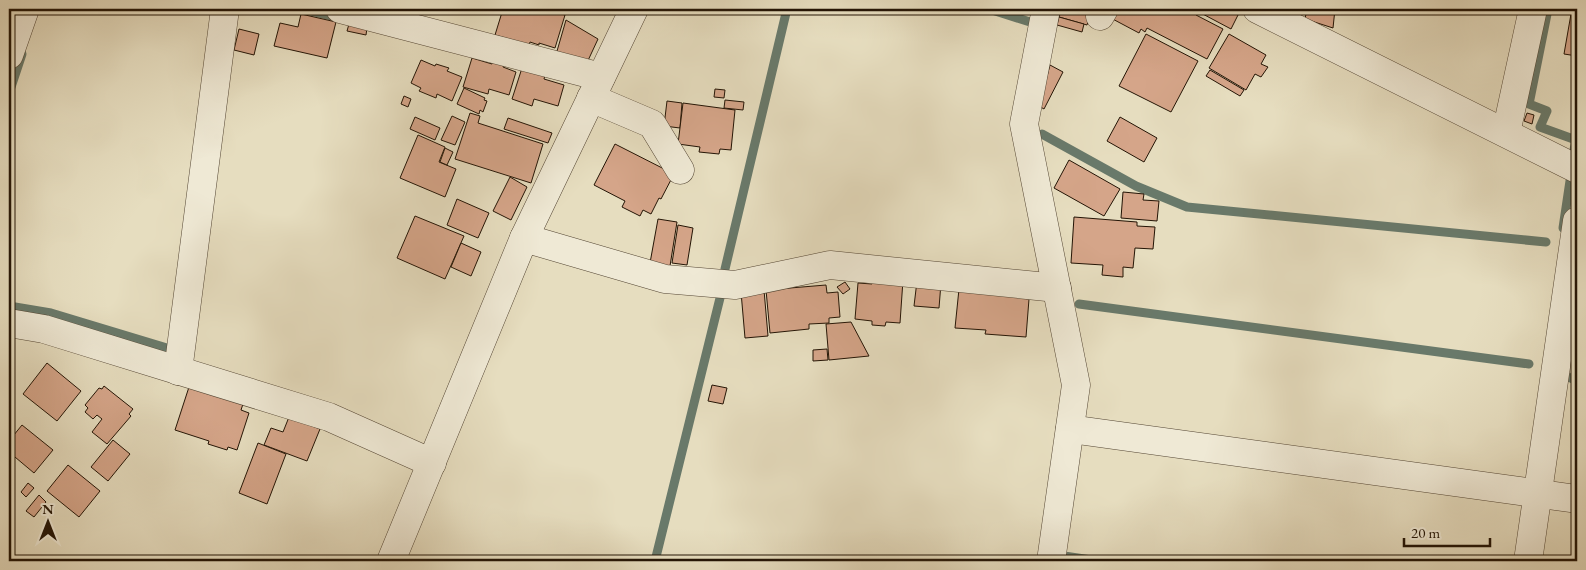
<svg xmlns="http://www.w3.org/2000/svg" width="1586" height="570" viewBox="0 0 1586 570" font-family="'EB Garamond',serif">
<style>
.lines{fill:none;stroke-linecap:round;stroke-linejoin:round}
.stream{stroke:#69796a;stroke-width:9}
.building{fill:#d5a589;stroke:#231405}
.minor-casing{stroke:#544634;stroke-width:29}
.minor{stroke:#efe9d5;stroke-width:28}
</style>
<rect width="100%" height="100%" fill="#e6ddbf"/>
<filter id="stains"><feTurbulence type="fractalNoise" baseFrequency=".004" numOctaves="4"/><feColorMatrix values="0 0 0 0 .2 0 0 0 0 .09 0 0 0 0 .02 0 0 0 .5 -.17"/></filter>
<radialGradient id="worn" r=".72"><stop offset=".6" stop-color="#630" stop-opacity="0"/><stop offset="1" stop-color="#630" stop-opacity=".3"/></radialGradient>
<g class="lines">
<g class="stream">
<path d="M302,9l37,9"/>
<path d="M989,9l41,13"/>
<path d="M1548,9l-19,95 18,7 -7,16 36,13 -2,10"/>
<path d="M11,87l11,-33"/>
<path d="M1042,134l94,52 51,21 359,35"/>
<path d="M1563,228l7,-47"/>
<path d="M725,269l61,-256 3,-4"/>
<path d="M1079,304l450,60"/>
<path d="M9,306l42,7 116,35"/>
<path d="M1564,375l13,6"/>
<path d="M1064,556l34,5"/>
<path d="M655,561l65,-263"/>
</g>
</g>
<g class="building">
<path d="M503,9h40l22,6 -10,33 -16,-5v2l-9,-3 -1,3 -34,-10z"/>
<path d="M1062,9h30l-5,16 -28,-8z"/>
<path d="M1111,9h88l-3,6 27,14 -16,30 -60,-31 -2,4 -4,-3 -2,4 -32,-17z"/>
<path d="M1201,9h29l9,4 -8,16 -32,-17z"/>
<path d="M1300,9h35l-2,19 -28,-9 1,-5 -6,-1z"/>
<path d="M301,14l35,8 -9,36 -53,-12 6,-23 18,4z"/>
<path d="M1571,14l6,2v40l-13,-2z"/>
<path d="M1059,17l25,7 -2,8 -25,-7z"/>
<path d="M566,20l32,19 -13,28 -30,-9z"/>
<path d="M349,24l18,4 -1,7 -19,-4z"/>
<path d="M239,29l20,5 -5,21 -20,-5z"/>
<path d="M1146,34l52,27 -27,51 -52,-26z"/>
<path d="M1229,34l37,21 -5,9 7,3 -7,10 -6,-3 -9,16 -37,-22z"/>
<path d="M472,58l20,6 1,-3 11,3 -1,3 13,5 -7,23 -20,-6 -1,5 -25,-7z"/>
<path d="M421,60l14,6 1,-2 13,4 -2,3 15,6 -10,24 -15,-7 -1,4 -17,-7 2,-3 -10,-5z"/>
<path d="M1050,65l13,7 -19,37 -5,-3z"/>
<path d="M522,68l23,7 -1,4 20,6 -6,21 -24,-7 -2,7 -20,-7z"/>
<path d="M1210,70l34,20 -4,6 -34,-20z"/>
<path d="M464,88l21,10 -1,2 3,1 -4,11 -3,-2 -1,4 -22,-10z"/>
<path d="M715,89l10,1 -1,8 -10,-1z"/>
<path d="M404,96l7,3 -3,8 -7,-3z"/>
<path d="M725,100l19,2 -1,8 -19,-2z"/>
<path d="M667,101l15,2 -2,25 -16,-2z"/>
<path d="M683,103l52,7 -4,40 -11,-1 -1,5 -20,-2 1,-5 -22,-3z"/>
<path d="M470,113l10,3 -2,7 65,21 -12,39 -76,-24z"/>
<path d="M1527,113l7,2 -2,9 -8,-3z"/>
<path d="M452,116l13,6 -10,23 -14,-5z"/>
<path d="M415,117l25,11 -5,12 -25,-11z"/>
<path d="M1120,117l37,21 -13,24 -37,-21z"/>
<path d="M508,118l44,15 -4,10 -44,-14z"/>
<path d="M418,135l27,12 -6,15 17,7 -11,28 -45,-19z"/>
<path d="M615,144l59,30 -13,25 -2,-1 -8,16 -8,-4 -3,6 -18,-9 3,-6 -31,-16z"/>
<path d="M445,148l8,4 -6,13 -7,-3z"/>
<path d="M1069,160l51,29 -16,27 -50,-28z"/>
<path d="M510,177l17,10 -16,33 -18,-9z"/>
<path d="M1123,192l21,2 -1,6 16,1 -2,20 -36,-3z"/>
<path d="M457,199l32,14 -11,25 -31,-13z"/>
<path d="M415,216l49,20 -19,43 -48,-21z"/>
<path d="M1074,217l63,5v4l18,1 -2,22 -18,-1 -2,20 -10,-1v10l-21,-2 1,-10 -32,-2z"/>
<path d="M658,219l19,3 -7,44 -20,-3z"/>
<path d="M678,225l15,3 -6,37 -15,-2z"/>
<path d="M461,243l20,9 -10,24 -20,-9z"/>
<path d="M872,278l31,2 -3,43 -14,-1 -1,4 -13,-1v-4l-17,-2 3,-36 14,1z"/>
<path d="M917,281l24,2 -2,25 -25,-2z"/>
<path d="M845,282l5,7 -7,5 -6,-7z"/>
<path d="M826,285l1,8 11,-1 2,25 -11,1v5l-20,1v5l-39,4 -4,-43z"/>
<path d="M959,289l70,10 -3,38 -41,-3 1,-4 -31,-2z"/>
<path d="M764,290l4,46 -23,2 -4,-46z"/>
<path d="M851,322l18,34 -40,4 -3,-36z"/>
<path d="M827,349l1,11 -15,1v-11z"/>
<path d="M47,363l34,28 -24,30 -34,-27z"/>
<path d="M712,385l15,3 -4,16 -15,-3z"/>
<path d="M104,386l29,23 -4,5 2,2 -24,28 -15,-12 10,-13 -5,-4 -4,4 -8,-7 3,-4 -3,-3 14,-17 3,1z"/>
<path d="M189,387l54,17 -2,6 8,3 -12,37 -9,-3 -1,3 -19,-6 1,-3 -34,-11z"/>
<path d="M289,417l31,12 -13,32 -43,-16 7,-17 12,4z"/>
<path d="M22,425l31,25 -19,23 -25,-21v-11z"/>
<path d="M113,440l17,14 -22,27 -17,-14z"/>
<path d="M258,443l28,11 -19,50 -28,-11z"/>
<path d="M68,465l32,26 -21,26 -32,-26z"/>
<path d="M28,483l6,5 -8,9 -5,-5z"/>
<path d="M39,495l7,7 -12,15 -8,-6z"/>
</g>
<g class="lines">
<defs>
<g id="minor">
<path d="M340,9l261,68"/>
<path d="M1046,9l-22,115 52,261 -25,176"/>
<path d="M1257,9l320,160"/>
<path d="M1100,16l4,-7"/>
<path d="M9,55l16,-46"/>
<path d="M591,98l61,26 28,46"/>
<path d="M1506,133l27,-124"/>
<path d="M524,238l141,41 70,6 95,-20 227,23"/>
<path d="M9,323l35,6 285,88 103,46"/>
<path d="M178,371l47,-362"/>
<path d="M1070,429l507,70"/>
<path d="M391,561l133,-323 110,-229"/>
<path d="M1528,561l49,-340"/>
</g>
</defs>
<use href="#minor" class="minor-casing"/>
<use href="#minor" class="minor"/>
</g>
<rect width="1586" height="570" fill="none" stroke="#e6ddbf" stroke-width="30"/>
<rect x="10" y="10" width="1566" height="550" fill="none" stroke="#231405" stroke-width="2.5"/>
<rect x="15" y="15" width="1556" height="540" fill="none" stroke="#231405"/>
<g transform="translate(48 522)" stroke="#efe9d5" stroke-width="4" paint-order="stroke">
<path d="M0-4L9 19L0 12L-9 19Z" fill="#231405"/>
<text y="-8" font-size="14" font-weight="bold" text-anchor="middle" fill="#231405">N</text>
</g>
<path d="M1404 538v8h86v-8" fill="none" stroke="#231405" stroke-width="2.5"/>
<text x="1411" y="538" font-size="15" fill="#231405" stroke="#efe9d5" stroke-width="4" paint-order="stroke">20 m</text>
<rect width="100%" height="100%" filter="url(#stains)"/>
<rect width="100%" height="100%" fill="url(#worn)"/>
</svg>
